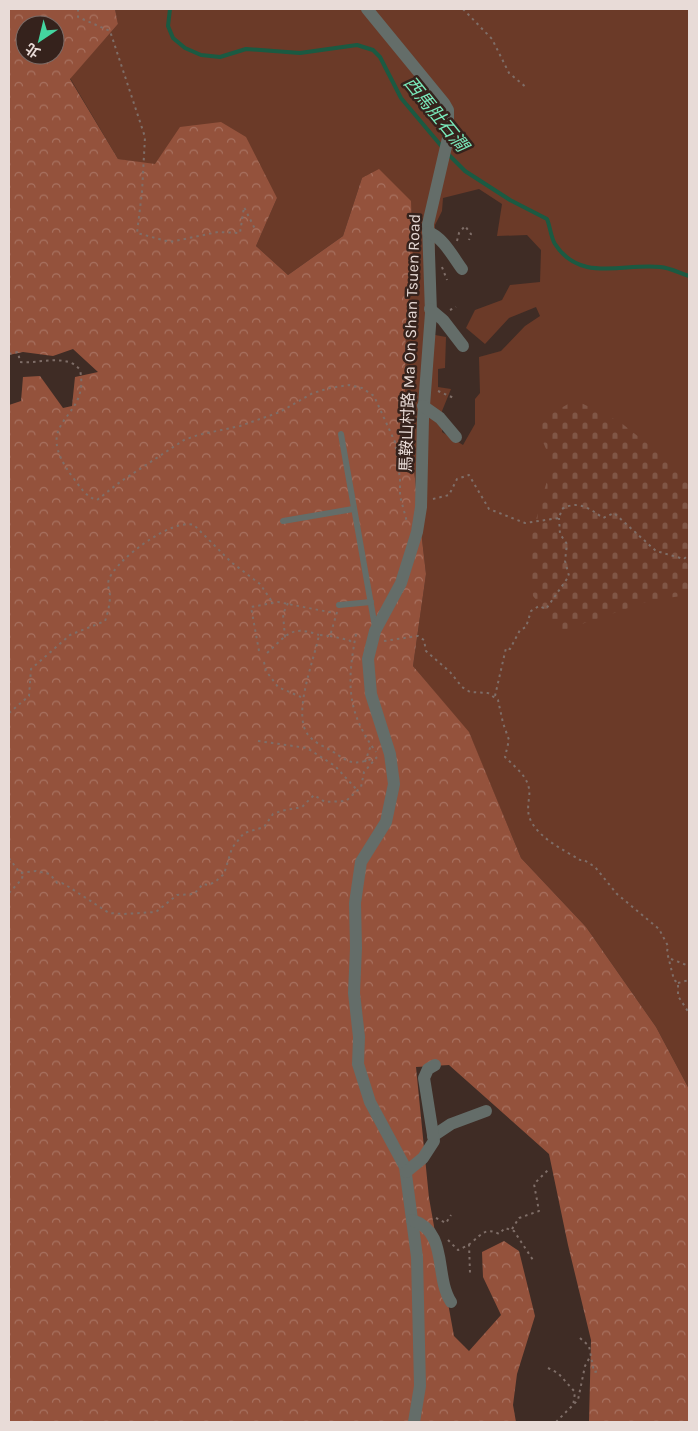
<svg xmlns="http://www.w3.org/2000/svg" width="698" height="1431" viewBox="0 0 698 1431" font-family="Karla,'Noto Sans TC',sans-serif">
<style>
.grass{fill:#6b3a28;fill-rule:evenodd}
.forest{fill:url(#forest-crowns);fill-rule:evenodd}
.cemetery{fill:url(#cemetery-stones)}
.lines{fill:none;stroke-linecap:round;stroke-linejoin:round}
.stream{stroke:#1b5a42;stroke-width:4}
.path{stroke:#7f6e68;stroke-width:2;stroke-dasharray:2.5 4;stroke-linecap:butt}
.lane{stroke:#646d69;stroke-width:6}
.street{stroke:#646d69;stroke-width:12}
.labels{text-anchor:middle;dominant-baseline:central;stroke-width:5;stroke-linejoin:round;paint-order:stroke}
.street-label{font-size:16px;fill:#e8dbd7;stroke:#35221c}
.water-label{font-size:18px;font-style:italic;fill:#7aeabb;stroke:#35221c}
</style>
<defs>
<pattern id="forest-crowns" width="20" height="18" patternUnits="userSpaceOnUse" patternTransform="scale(1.25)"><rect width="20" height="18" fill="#94523c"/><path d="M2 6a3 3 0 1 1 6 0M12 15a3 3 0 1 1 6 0" fill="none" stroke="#a87261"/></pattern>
<pattern id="cemetery-stones" width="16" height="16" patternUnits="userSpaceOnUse" patternTransform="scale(1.25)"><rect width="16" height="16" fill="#6b3a28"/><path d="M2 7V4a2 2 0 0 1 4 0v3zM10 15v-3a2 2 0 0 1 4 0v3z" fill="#805646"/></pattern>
</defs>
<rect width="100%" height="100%" fill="#3f2c25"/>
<path class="grass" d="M115,9h574v1080l-33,-62 -70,-100 -65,-69 -52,-125 -56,-67 13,-92 -21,-182 1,-73 -44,-141 -19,58 -55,39 -32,-29 21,-48 -122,-33 -37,-6 -48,-81 48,-54zM479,189l23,15 -5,32 30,-1 14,15 -1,32 -30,3 -8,15 -27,10 -9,18 19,16 24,-26 27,-11 4,9 -15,10 -24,25 -22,6 1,36 -5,6v25l-12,21 -21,-13v-21l9,-22 -13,-2v-18l7,-1 1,-31 -11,-2v-110l7,-14 1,-13z"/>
<path class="forest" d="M9,9h106l3,15 -48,55 48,80 37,5 25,-37 41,-5 25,15 31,61 -21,48 32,29 55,-39 19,-58 17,-9 32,32 2,67 -7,51 -1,73 21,182 -13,92 56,66 52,126 65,69 70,100 33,62v333h-100l2,-82 -23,-95 -19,-91 -100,-89 -33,2 13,131 8,45 17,93 15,15 32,-36 -18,-38 -1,-25 22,-11 15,10 16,65 -18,58 -4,31 3,17h-507v-1017l12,-4 2,-24 17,-1 23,32 9,-2 3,-29 23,-5 -25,-23 -20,7 -30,-4 -14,3zM25,25h30v30h-30z"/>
<path class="cemetery" d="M575,400l45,22 69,55v118l-37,5 -91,31 -28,-35 -6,-44 25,-89 -17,-40z"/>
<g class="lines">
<g class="stream">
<path d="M170,9l-2,17 5,12 12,10 16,7 19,2 26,-8 54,4 57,-8 16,5 7,7 21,41 42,50"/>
<path d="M447,153l18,18 45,29 37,19c3,7 4,19 8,25 25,39 68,19 105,23 11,1 19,6 29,9"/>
</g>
<g class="path">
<path d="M78,9v8l32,14 35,106 -3,55 -5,41 33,9 48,-10 22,1 4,-26 12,24"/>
<path d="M463,9l29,30 17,34 18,15"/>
<path d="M457,241l2,-8 6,-7 6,8 -2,6"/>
<path d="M442,267l5,13"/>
<path d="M450,310l6,-3"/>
<path d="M9,354l9,-2 2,10c18,2 48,-9 60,8 11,53 -53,47 -6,109 7,9 12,18 23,21l23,-18 64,-42 14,-5 42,-9 40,-14 33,-19 17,-5 19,-3 13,3 12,8 21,46 5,37v17l7,26"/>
<path d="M438,391l16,7"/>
<path d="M433,499l16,-4 8,-16 12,-4 20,34 36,14 34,-5 3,-9c16,-9 27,-1 41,9l11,-5 42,38 28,8 5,-5"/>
<path d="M337,612l-7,24 -11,-1c-5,26 -28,81 -10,101 6,7 16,11 23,15 18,12 21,15 42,7"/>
<path d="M356,634c-9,48 -10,77 20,118"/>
<path d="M330,636l19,4 4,4"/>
<path d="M285,637l-2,-23 5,-11"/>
<path d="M384,641l34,-5 6,4 2,11 24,21 12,15 8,5 18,1 10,7 5,23 6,17 -4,17c12,12 27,22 24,41 -1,9 -2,15 2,23 9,18 33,29 49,39h4l11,7 22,27 42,35 9,17 -1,6 7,28 4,3v13l11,17"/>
<path d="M259,651l-8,-44 27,-5 56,11"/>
<path d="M267,653c21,-19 24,-28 52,-18"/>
<path d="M264,662l2,9 12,16 23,10"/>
<path d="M495,696l11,-48 4,1 10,-19 6,-3 5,-16 8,-5 7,3 23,-33 -4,-15 2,-17 -7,-10 -1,-16"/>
<path d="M9,713l20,-17 2,-27 39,-34 35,-14c3,-8 5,-18 5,-26 -1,-6 -3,-10 -1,-16 8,-20 63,-61 85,-54l37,37 29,22 13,19"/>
<path d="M258,741l49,7 28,18 23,25"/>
<path d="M365,762l6,-17"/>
<path d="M9,858l11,15 16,-2 14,3 7,9h5l7,4 40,26 14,1 33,-2 21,-17 17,-1 9,-10 5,1 7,-3 9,-8 8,-26 12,-15 20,-6 9,-13 8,-3 21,-4 12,-12 11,7 21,-1 15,-14 3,-15 13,-15"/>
<path d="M9,893l13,-14 1,-6"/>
<path d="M671,959l18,7"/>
<path d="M678,983l11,-3"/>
<path d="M436,1218l10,5 5,-8"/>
<path d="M512,1229l7,-11 20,-7 -5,-27 14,-14"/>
<path d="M448,1240l10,10c4,-2 10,-4 14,-8 10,-8 14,-15 27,-8l6,-6 9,3 19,29"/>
<path d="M469,1244l1,29"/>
<path d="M580,1338l9,8 5,26 5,-1"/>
<path d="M548,1368l10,5 17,19 -2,15"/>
<path d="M556,1422l22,-22 7,-34 6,-11"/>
</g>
<g class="lane">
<path d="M341,434l34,193"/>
<path d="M283,521l70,-12"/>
<path d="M339,605l32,-3"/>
</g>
<g class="street">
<path d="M367,9l77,94 4,7v28l-20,86 3,89 -8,106 -2,88 -4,25 -16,51 -26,48 -7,28 3,35 19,60 4,30 -8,38 -25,40 -6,41 1,45 -2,45 5,44 -1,27 12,38 35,65 12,90 3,129 -6,36"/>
<path d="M428,232c15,5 25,25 34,37"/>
<path d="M430,309l13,11 20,26"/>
<path d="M423,406l17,12 16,19"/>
<path d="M433,1136l18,-12 35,-13"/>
<path d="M406,1172l17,-14 11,-17 -10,-63 4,-9 7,-4"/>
<path d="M412,1220c37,12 22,56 39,82"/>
</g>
</g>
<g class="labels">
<g class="street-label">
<text transform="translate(410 343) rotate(-88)">馬鞍山村路 Ma On Shan Tsuen Road</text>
</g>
<g class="water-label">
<text transform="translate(436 114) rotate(51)">西馬肚石澗</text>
</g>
</g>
<rect width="698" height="1431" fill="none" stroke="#e8dbd7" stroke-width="20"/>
<g transform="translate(40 40) rotate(215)"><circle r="24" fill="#35221c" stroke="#7d6c67"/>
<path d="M0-4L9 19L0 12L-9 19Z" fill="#44d49f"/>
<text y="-8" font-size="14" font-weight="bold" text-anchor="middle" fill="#e8dbd7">北</text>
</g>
</svg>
